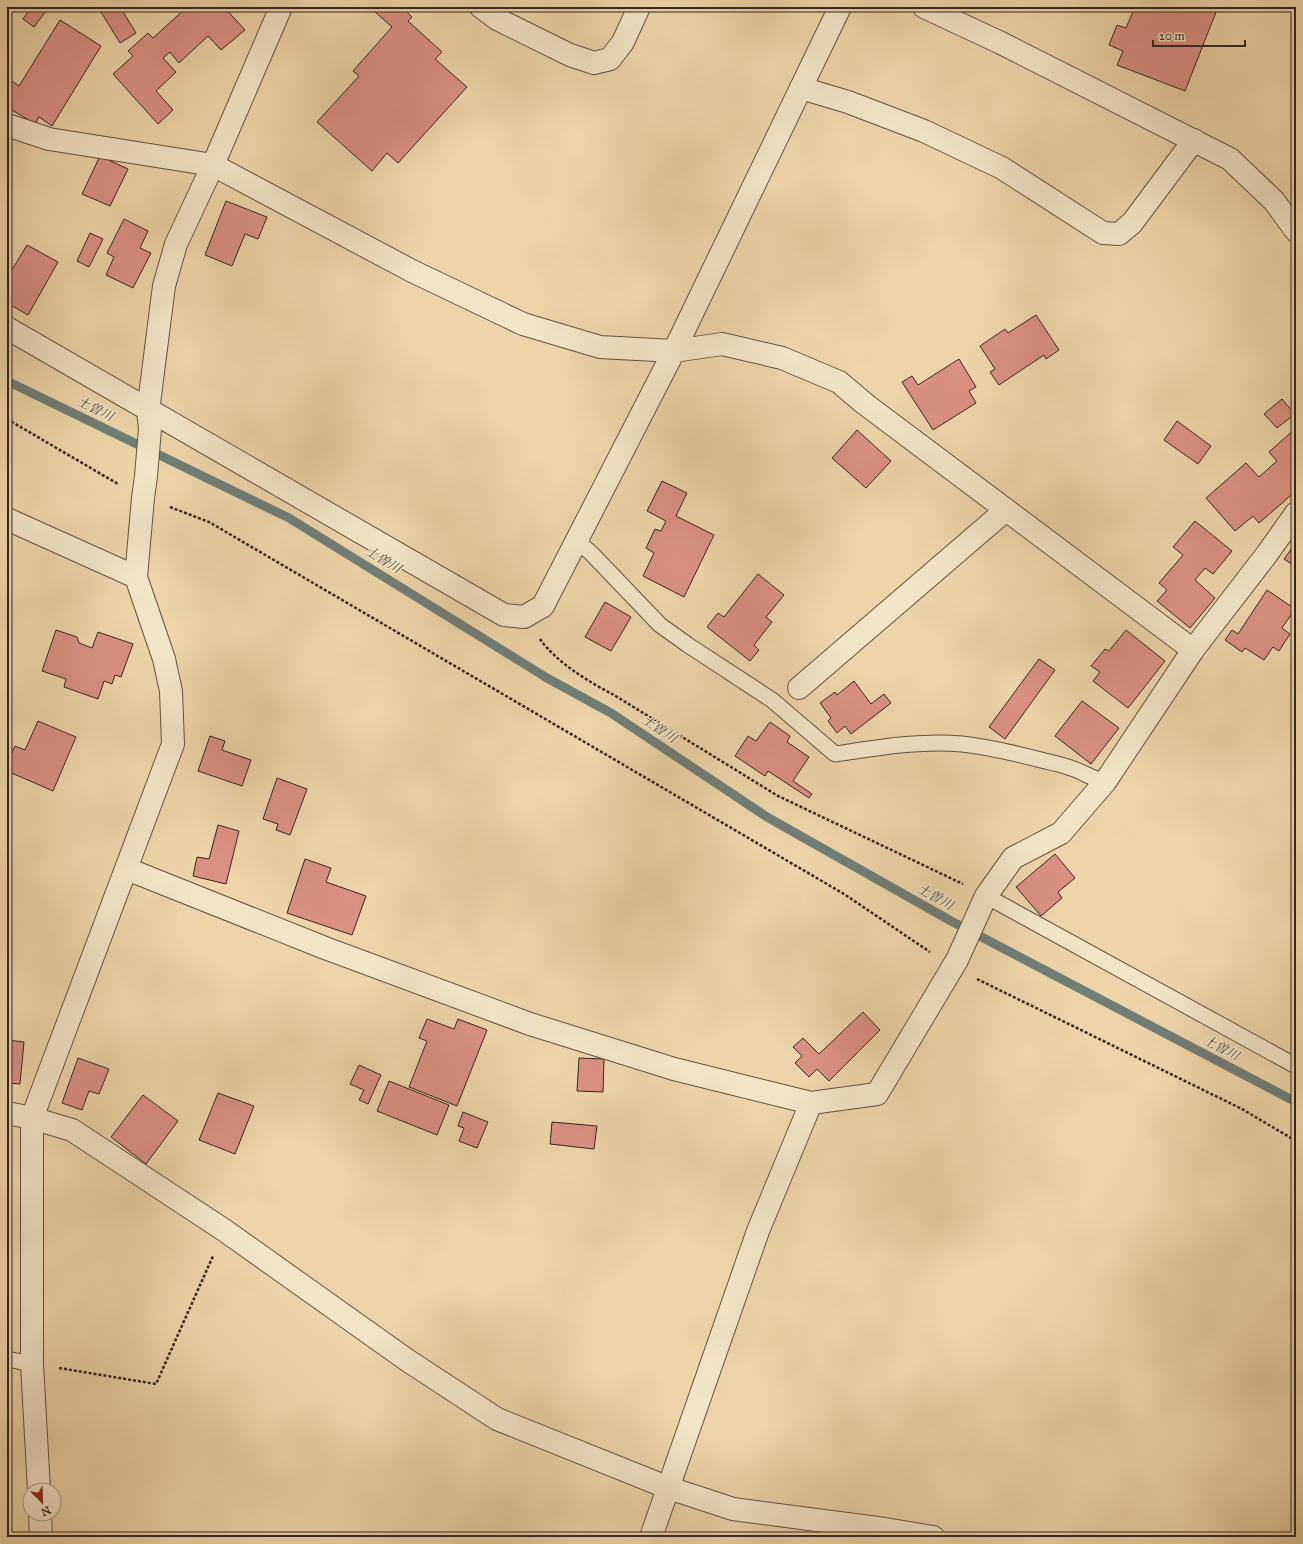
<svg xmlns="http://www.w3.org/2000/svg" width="1303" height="1544" viewBox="0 0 1303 1544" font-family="'IM FELL Great Primer','Noto Serif JP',serif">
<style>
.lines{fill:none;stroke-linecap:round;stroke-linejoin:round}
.stream{stroke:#707e75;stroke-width:9}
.building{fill:#da9082;stroke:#322621}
.lane-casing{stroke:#615243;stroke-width:17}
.street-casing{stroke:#615243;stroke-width:24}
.path{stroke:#322621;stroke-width:2.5;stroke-dasharray:3 2;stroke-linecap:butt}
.lane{stroke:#f3e4c7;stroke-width:15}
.street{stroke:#f3e4c7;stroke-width:22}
.labels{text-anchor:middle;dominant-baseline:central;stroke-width:3;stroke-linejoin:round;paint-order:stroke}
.water-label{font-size:13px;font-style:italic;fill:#4c4a44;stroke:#f3e4c7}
</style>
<rect width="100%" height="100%" fill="#edd5a9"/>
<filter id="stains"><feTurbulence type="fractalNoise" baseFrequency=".005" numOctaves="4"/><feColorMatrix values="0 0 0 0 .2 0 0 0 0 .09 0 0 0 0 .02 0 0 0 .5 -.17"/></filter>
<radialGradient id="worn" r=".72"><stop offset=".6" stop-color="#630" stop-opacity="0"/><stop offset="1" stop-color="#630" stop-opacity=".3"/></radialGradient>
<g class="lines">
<path class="stream" d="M7,381l282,137 258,160 64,35 156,104 184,104 345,181"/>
</g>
<g class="building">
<path d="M31,7h18l-15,20 -11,-8z"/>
<path d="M108,7h12l16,26 -16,10 -19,-31z"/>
<path d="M187,7h37l21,23 -24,20 -13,-14 -29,27 -9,-11 -7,6 13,14 -20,19 17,19 -15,14 -45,-50 20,-18 -5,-5 20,-18 5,5z"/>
<path d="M377,7h25l10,10 -4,4 34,31 -7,7 32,28 -69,76 -11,-10 -15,18 -55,-49 42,-46 -6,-5 39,-44 -18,-16z"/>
<path d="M1135,7h83l-33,84 -68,-26 6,-14 -14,-6 8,-20 9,3z"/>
<path d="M60,20l41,26 -49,80 -13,-9 -4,7 -28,-17v-24l2,-4 10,7z"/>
<path d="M100,156l28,13 -18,37 -28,-12z"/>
<path d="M226,201l41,16 -9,22 -13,-5 -13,32 -27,-11z"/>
<path d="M124,219l24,12 -8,17 11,5 -18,35 -27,-13 8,-18 -7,-4z"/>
<path d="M90,233l13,6 -14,28 -12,-6z"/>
<path d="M27,245l31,17 -30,53 -21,-12v-25z"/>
<path d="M1036,315l23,35 -13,9 -2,-4 -45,30 -9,-13 5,-3 -15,-23 25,-17 3,4z"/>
<path d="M959,359l17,28 -7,4 7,12 -43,27 -31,-48 10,-6 6,9z"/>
<path d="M1282,399l13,15 -18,14 -13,-14z"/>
<path d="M1177,421l34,25 -13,18 -34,-24z"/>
<path d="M1296,428v63l-37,32 -6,-7 -18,15 -29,-33 40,-35 13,14 18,-16 -8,-9z"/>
<path d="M857,430l34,31 -25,27 -34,-30z"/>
<path d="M662,481l25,12 -11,23 38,19 -30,62 -41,-21 11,-23 -8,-5 9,-19 6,2 5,-10 -19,-10z"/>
<path d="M1195,521l37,30 -19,23 -8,-6 -10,12 20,18 -25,30 -33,-27 10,-11 -8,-7 24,-28 -10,-8z"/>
<path d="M1293,547l3,2v18l-12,-8z"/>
<path d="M758,574l26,21 -18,22 6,5 -18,23 5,5 -9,11 -43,-34 11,-14 6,4z"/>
<path d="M1267,590l28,19 -13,19 8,6 -11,17 -6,-4 -9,13 -19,-12 -3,4 -17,-12 7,-10 6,4z"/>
<path d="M605,602l26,15 -20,34 -26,-14z"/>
<path d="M56,630l21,7 2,6 13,5 6,-16 35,12 -12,33 -6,-2 -3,9 -8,-3 -6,18 -34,-12 2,-8 -24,-8z"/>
<path d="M1126,630l39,31 -37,47 -35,-27 7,-9 -9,-6 14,-17 4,2z"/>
<path d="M1039,659l16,11 -50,69 -16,-12z"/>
<path d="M854,681l17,23 13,-10 7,9 -40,31 -6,-8 -8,7 -9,-12 3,-3 -11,-15 15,-11 2,3z"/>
<path d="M1082,701l37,27 -28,36 -36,-28z"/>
<path d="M38,721l38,16 -23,54 -46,-20v-7l8,-18 10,4z"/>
<path d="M770,722l20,14 -3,6 22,15 -16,24 19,13 -3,4 -41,-27 -3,5 -30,-20 13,-20 8,5z"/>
<path d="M210,736l15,5 -3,9 29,10 -9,26 -44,-15z"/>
<path d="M277,778l30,11 -17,46 -14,-5 2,-6 -15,-5z"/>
<path d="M218,825l21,6 -13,53 -33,-8 4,-19 12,2z"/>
<path d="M1055,854l20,24 -17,14 4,6 -21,18 -25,-29z"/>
<path d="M305,859l26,9 -5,14 40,14 -14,39 -65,-22z"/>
<path d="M863,1012l17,18 -51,51 -12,-12 -8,8 -14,-14 7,-7 -9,-9 10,-9 16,16z"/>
<path d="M427,1019l27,10 4,-10 29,11 -30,76 -48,-19 18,-46 -8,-3z"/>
<path d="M7,1040l17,2 -4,42 -13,-1z"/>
<path d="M78,1058l31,11 -10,25 -10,-3 -7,19 -20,-7z"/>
<path d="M579,1058l25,1 -1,33 -26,-1z"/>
<path d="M359,1065l22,10 -13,29 -9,-4 5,-10 -14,-6z"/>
<path d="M389,1081l60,24 -12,30 -60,-24z"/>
<path d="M218,1093l36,13 -19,48 -36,-14z"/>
<path d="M143,1095l35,26 -32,43 -35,-27z"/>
<path d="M463,1112l25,10 -11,26 -18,-7 5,-13 -6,-2z"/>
<path d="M552,1122l45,4 -3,23 -44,-5z"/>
</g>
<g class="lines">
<defs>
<g id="lane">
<path d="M577,541l14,12 69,72 28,20 84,55 63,54c41,-6 85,-14 127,-10 28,3 56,10 83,17 9,2 18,4 26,7 12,4 22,11 34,14"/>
<path d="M986,896l310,170"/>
<path d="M7,1359l25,5"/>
</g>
<g id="street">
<path d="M481,7l16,12 73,36 24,8 16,-4 13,-17 16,-35"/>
<path d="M924,7l77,36 229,116 44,42 22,30"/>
<path d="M801,88l47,14 76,29 78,37 101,65 16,1 13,-11 62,-83"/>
<path d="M7,125l42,14 164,26 199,106 111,53 77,23 74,4 48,-7 60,14 57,24 26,22 328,246"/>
<path d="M7,328l497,287 20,2 19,-11 131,-255 166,-344"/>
<path d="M7,519l129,58"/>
<path d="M799,688l207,-178"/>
<path d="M127,869l198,79 205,76 144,45 137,34 66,-9 80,-134 29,-64 27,-38 48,-25 44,-51 88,-132 74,-96 29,-41"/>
<path d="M7,1113l25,5 40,12 152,100 183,130 90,59 172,69 64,21 152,20 48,8"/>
<path d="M39,1490l-7,-126v-246l141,-374 -2,-53 -7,-32 -28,-82 7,-79 3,-22 4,-47 -2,-18 16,-125 12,-42 37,-79 68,-158"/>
<path d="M40,1514l1,23"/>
<path d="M651,1537l107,-306 53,-128"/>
</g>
</defs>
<use href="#lane" class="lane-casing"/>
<use href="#street" class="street-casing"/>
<g class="path">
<path d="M7,419l111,65"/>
<path d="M170,507l39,15 635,372 86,58"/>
<path d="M540,639c16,23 49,43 74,56l164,101 185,88"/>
<path d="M977,979l265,130 54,32"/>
<path d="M59,1368l97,16 57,-128"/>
</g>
<use href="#lane" class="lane"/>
<use href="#street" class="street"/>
</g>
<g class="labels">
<g class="water-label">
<text transform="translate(95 409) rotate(26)">土曽川</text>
<text transform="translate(383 560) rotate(32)">土曽川</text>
<text transform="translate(659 729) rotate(34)">土曽川</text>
<text transform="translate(935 897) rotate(29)">土曽川</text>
<text transform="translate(1221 1048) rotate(28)">土曽川</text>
</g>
</g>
<rect width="1303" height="1544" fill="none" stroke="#edd5a9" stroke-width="24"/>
<rect x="8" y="8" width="1287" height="1528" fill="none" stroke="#322621" stroke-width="2"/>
<rect x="12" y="12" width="1279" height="1520" fill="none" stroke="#322621"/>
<g transform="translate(42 1502) rotate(157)"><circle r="19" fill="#f3e4c7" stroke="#a69885"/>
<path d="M0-3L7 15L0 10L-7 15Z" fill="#8f2418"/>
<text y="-6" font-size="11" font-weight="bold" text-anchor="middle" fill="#322621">N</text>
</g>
<path d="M1153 40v6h92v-6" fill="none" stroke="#322621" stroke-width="2"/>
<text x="1159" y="40" font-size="12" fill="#322621" stroke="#f3e4c7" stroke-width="3" paint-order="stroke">20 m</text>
<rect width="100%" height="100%" filter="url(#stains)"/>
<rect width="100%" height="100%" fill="url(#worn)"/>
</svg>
